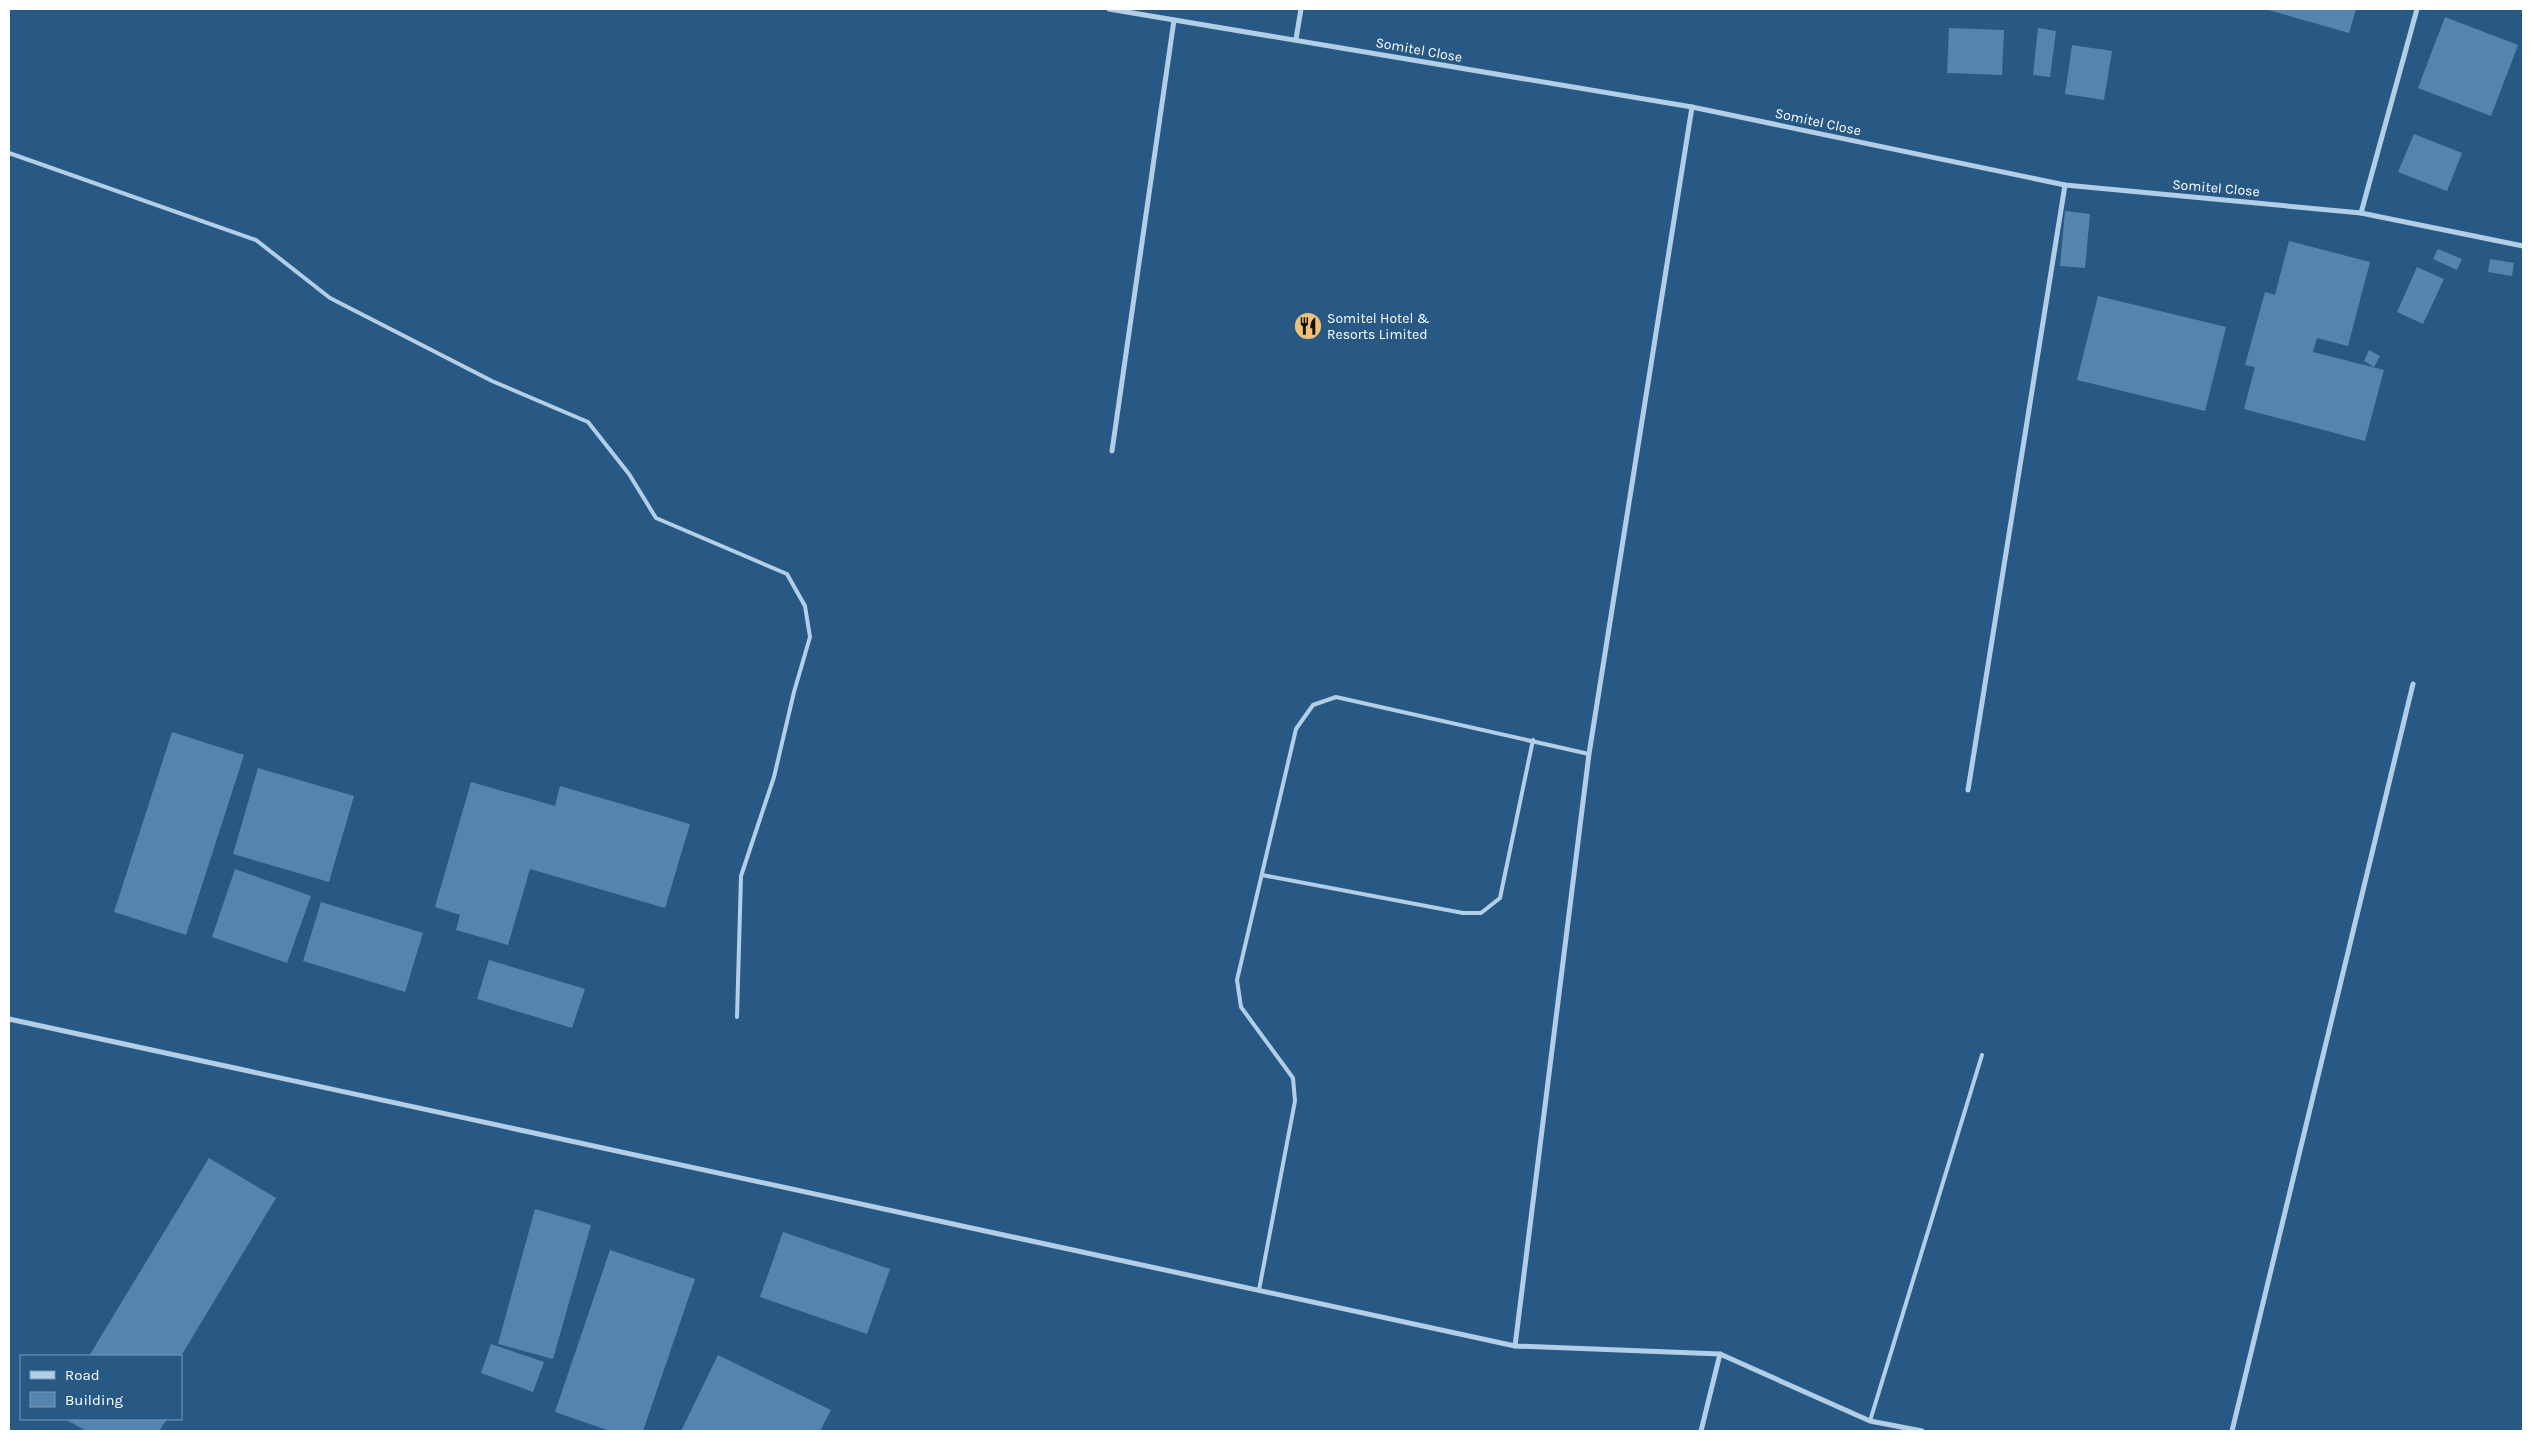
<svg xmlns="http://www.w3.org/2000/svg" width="2532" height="1440" viewBox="0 0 2532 1440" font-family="Karla,sans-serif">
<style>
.building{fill:#5585ae}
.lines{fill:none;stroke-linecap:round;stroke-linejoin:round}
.lane{stroke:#b2cfe7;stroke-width:4}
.street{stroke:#b2cfe7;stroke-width:5}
.labels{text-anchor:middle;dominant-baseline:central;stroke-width:5;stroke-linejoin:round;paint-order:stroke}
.street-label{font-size:14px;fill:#fff;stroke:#285985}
.poi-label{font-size:14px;fill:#fff;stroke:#285985;text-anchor:start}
</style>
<rect width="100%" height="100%" fill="#285985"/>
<g class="building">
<path d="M2265,9h91l-7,24z"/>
<path d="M2445,17l73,28 -27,71 -73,-28z"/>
<path d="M1949,28l55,2 -2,45 -55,-2z"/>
<path d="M2038,28l18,3 -6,46 -17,-2z"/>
<path d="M2072,45l40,6 -8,49 -39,-6z"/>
<path d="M2414,134l48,19 -15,38 -49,-19z"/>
<path d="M2065,211l25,3 -5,54 -25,-2z"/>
<path d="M2289,241l81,21 -22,84 -31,-8 -4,14 71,18 -19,71 -121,-32 11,-42 -10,-2 20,-73 10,3z"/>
<path d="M2438,249l24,10 -5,11 -24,-11z"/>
<path d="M2490,259l24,4 -2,13 -24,-4z"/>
<path d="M2417,267l27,12 -21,45 -26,-12z"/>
<path d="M2098,296l128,31 -21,84 -128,-31z"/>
<path d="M2369,350l11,6 -6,11 -10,-6z"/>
<path d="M172,732l72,23 -58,180 -72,-23z"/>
<path d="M258,768l96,28 -25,86 -96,-28z"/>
<path d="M471,782l84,24 5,-20 130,38 -25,84 -135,-39 -22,76 -52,-15 4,-15 -25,-8z"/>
<path d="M235,869l76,27 -24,67 -75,-26z"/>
<path d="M321,902l102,31 -18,59 -102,-31z"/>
<path d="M489,960l96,29 -13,39 -95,-29z"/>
<path d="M209,1158l67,40 -95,158h-92z"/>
<path d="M535,1209l56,16 -38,134 -55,-15z"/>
<path d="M783,1232l107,37 -23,65 -107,-37z"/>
<path d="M610,1250l85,29 -52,152h-33l-55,-19z"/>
<path d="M491,1344l53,18 -11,30 -52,-19z"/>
<path d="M718,1355l113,55 -11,21h-139z"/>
<path d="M65,1419h102l-8,12h-73z"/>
</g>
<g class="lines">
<g class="lane">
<path d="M9,153l247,87 74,58 162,83 96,41 41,52 27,44 131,56 18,32 5,31 -16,55 -20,85 -33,99 -4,141"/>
<path d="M1262,875l201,38h18l19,-15 33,-158"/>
<path d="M1259,1290l36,-189 -2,-23 -52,-71 -4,-27 59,-251 17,-24 23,-8 253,57"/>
<path d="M1870,1421l112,-366"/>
</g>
<g class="street">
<path d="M1109,9l583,98 373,78 296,28 162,33"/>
<path d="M1296,39l5,-30"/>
<path d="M2361,213l56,-204"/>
<path d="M1112,451l62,-431"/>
<path d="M1968,790l97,-605"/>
<path d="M9,1019l1506,327 205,8 150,67 52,10"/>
<path d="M1515,1346l74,-592 103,-647"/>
<path d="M1701,1431l19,-77"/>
<path d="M2232,1431l181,-747"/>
</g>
</g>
<defs>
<symbol id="restaurant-disc" viewBox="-11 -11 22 22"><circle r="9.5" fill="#efc179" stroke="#285985"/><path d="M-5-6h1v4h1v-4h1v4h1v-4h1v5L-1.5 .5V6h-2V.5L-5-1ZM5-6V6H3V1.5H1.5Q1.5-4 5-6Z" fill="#111"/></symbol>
</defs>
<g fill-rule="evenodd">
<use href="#restaurant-disc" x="1292" y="310" width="32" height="32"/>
</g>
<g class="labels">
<g class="street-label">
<text transform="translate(1419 50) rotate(10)">Somitel Close</text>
<text transform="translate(1818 122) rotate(12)">Somitel Close</text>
<text transform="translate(2216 188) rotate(5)">Somitel Close</text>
</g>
<g class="poi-label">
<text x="1327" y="318">Somitel Hotel &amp;<tspan x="1327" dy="16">Resorts Limited</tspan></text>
</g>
</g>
<rect width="2532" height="1440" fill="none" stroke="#ffffff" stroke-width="20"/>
<rect x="20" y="1355" width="162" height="65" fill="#285985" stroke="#7e9bb6"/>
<rect x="30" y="1371" width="25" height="8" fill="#b2cfe7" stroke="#7e9bb6"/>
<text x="65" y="1380" font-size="15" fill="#ffffff">Road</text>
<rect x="30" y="1392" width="25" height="15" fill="#5585ae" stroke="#7e9bb6"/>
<text x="65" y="1405" font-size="15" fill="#ffffff">Building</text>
</svg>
